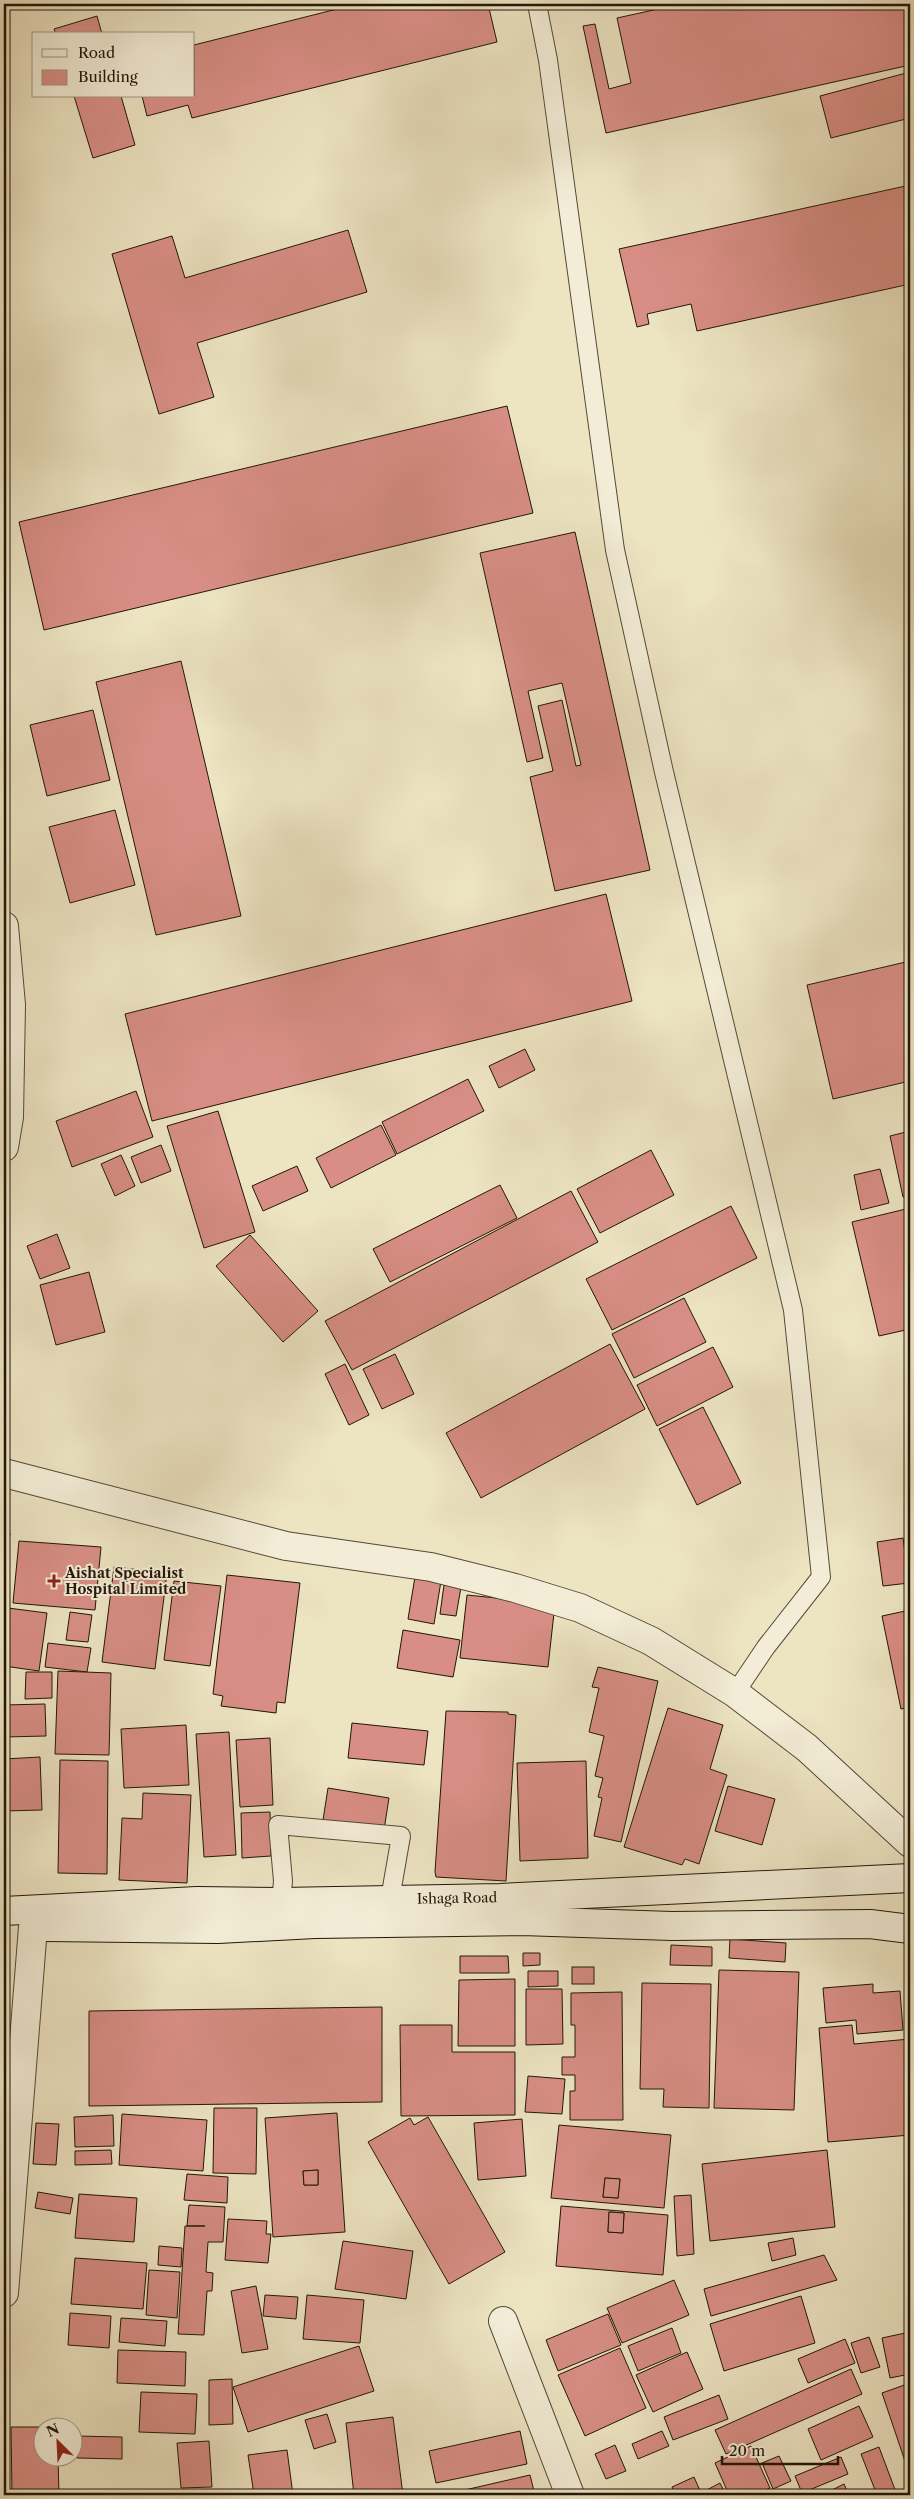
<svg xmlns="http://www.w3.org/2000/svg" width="914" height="2499" viewBox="0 0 914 2499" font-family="'Libre Caslon Text',serif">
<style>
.building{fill:#d88e85;stroke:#201609;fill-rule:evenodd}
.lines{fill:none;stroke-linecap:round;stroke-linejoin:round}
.lane-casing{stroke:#534a37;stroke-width:20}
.street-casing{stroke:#534a37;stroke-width:30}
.secondary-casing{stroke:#201609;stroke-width:30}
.lane{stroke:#f3edd7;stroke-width:18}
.street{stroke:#f3edd7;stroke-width:28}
.secondary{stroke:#f3edd7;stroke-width:28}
.poi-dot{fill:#8f2418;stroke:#f3edd7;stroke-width:2}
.labels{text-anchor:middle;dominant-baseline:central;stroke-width:4;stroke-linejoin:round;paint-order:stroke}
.poi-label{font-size:14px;font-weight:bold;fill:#201609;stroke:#f3edd7;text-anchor:start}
.street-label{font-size:14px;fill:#201609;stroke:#f3edd7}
</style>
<rect width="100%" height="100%" fill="#ede4c2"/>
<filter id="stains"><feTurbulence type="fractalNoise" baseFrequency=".004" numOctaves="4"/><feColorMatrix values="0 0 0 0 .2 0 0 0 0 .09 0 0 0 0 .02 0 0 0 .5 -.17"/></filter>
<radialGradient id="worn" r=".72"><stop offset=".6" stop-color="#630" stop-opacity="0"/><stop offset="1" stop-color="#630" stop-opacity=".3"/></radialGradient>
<g class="building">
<path d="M357,4h131l9,38 -305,76 -4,-13 -41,11 -5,-20h52v-51z"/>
<path d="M681,4h229v61l-304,68 -23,-107 12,-2 14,65 22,-6 -14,-65z"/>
<path d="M97,16l5,18h-46l-2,-5z"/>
<path d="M910,72v46l-79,20 -11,-42z"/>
<path d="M74,96h47l14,49 -42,13z"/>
<path d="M910,185v99l-213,47 -6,-27 -44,10 2,10 -12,3 -18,-78z"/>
<path d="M348,230l19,62 -170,51 17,54 -55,17 -47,-160 60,-18 13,42z"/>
<path d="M507,406l26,107 -489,117 -25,-108z"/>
<path d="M575,532l75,338 -95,21 -25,-114 23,-6 -15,-65 24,-6 14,66 5,-1 -19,-82 -34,8 15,67 -16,4 -47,-209z"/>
<path d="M181,661l60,255 -85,19 -60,-253z"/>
<path d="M93,710l17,70 -63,16 -17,-71z"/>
<path d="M115,810l20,75 -65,18 -21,-76z"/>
<path d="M606,894l26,107 -480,120 -27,-107z"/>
<path d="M910,961v120l-77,18 -26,-114z"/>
<path d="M525,1049l10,21 -36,18 -10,-22z"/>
<path d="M468,1079l16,32 -87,43 -15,-32z"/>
<path d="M136,1091l17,46 -81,30 -16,-46z"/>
<path d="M910,1109v17h-1l-4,-16z"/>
<path d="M218,1111l37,121 -51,16 -37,-122z"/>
<path d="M381,1125l15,30 -65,33 -15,-30z"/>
<path d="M910,1131v64l-7,2 -13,-61z"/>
<path d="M161,1145l10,26 -30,12 -10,-26z"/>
<path d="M651,1150l23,45 -74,38 -23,-44z"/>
<path d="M121,1155l14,31 -20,10 -14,-32z"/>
<path d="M297,1166l11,25 -45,20 -11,-25z"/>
<path d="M880,1169l9,34 -28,7 -7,-35z"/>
<path d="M500,1185l17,33 -127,64 -17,-33z"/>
<path d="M571,1191l27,51 -246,128 -27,-49z"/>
<path d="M731,1206l26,52 -145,72 -26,-51z"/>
<path d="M910,1208v121l-31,7 -27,-114z"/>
<path d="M57,1234l13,34 -30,11 -13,-33z"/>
<path d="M250,1235l68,76 -35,31 -67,-76z"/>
<path d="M89,1272l16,60 -49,13 -16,-60z"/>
<path d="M684,1298l22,44 -72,36 -22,-44z"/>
<path d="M610,1344l35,65 -164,89 -35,-65z"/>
<path d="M713,1347l20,40 -76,39 -20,-41z"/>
<path d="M395,1354l19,40 -32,15 -19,-40z"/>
<path d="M345,1364l24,51 -20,10 -24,-51z"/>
<path d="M703,1407l38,76 -44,22 -38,-76z"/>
<path d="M4,1532l6,1 -6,54z"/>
<path d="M903,1538l6,45 -26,3 -6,-44z"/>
<path d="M19,1541l82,6 -6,63 -82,-7z"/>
<path d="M114,1567l53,6 -12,96 -53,-7z"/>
<path d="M227,1575l73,8 -15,120 -8,-1 -1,11 -55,-7 2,-10 -10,-2z"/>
<path d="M415,1577l26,4 -7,43 -26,-5z"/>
<path d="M174,1581l47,5 -11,80 -46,-6z"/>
<path d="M444,1585l17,2 -5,29 -16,-2z"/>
<path d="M467,1595l88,9 -7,63 -88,-9z"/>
<path d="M8,1608l39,5 -8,58 -35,-5v-23z"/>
<path d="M910,1610v97l-9,2 -19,-93z"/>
<path d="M70,1612l22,3 -4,27 -22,-2z"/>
<path d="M403,1630l57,10 -7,37 -56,-9z"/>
<path d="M48,1643l43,5 -4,24 -42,-5z"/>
<path d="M598,1667l60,14 -37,161 -27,-6 8,-38 -4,-1 5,-19 -8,-2 9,-40 -15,-4 10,-44 -7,-1z"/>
<path d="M58,1671l53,2 -2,82 -54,-1z"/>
<path d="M26,1672h26v26l-27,1z"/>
<path d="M45,1704l1,32 -42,1v-32z"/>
<path d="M668,1708l55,17 -13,44 17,6 -28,89 -14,-5 -3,6 -58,-18z"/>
<path d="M446,1711l62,1v2l8,1 -10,166 -70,-4 -1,-5z"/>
<path d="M352,1723l76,8 -4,34 -76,-7z"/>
<path d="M186,1725l3,60 -65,3 -3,-59z"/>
<path d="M229,1732l7,123 -32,2 -8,-123z"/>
<path d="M270,1738l3,67 -33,2 -4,-67z"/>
<path d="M40,1757l2,53 -38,1v-52z"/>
<path d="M60,1760l48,1 -1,113 -49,-1z"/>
<path d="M586,1761l2,97 -68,3 -3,-98z"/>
<path d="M728,1786l47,13 -13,46 -47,-14z"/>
<path d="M328,1788l61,10 -5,32 -61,-10z"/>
<path d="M143,1793l48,2 -4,88 -68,-3 3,-62 20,1z"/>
<path d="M270,1812l1,44 -29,2 -1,-45z"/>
<path d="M730,1939l56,4 -1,19 -56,-4z"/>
<path d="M671,1945l41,2v19l-42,-1z"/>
<path d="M523,1953h17v12l-17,1z"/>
<path d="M460,1956h48l1,17h-49z"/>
<rect x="572" y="1967" width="22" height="17"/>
<path d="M719,1970l80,2 -5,138 -80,-2z"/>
<path d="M528,1971h30v15l-30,1z"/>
<path d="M515,1979v67h-57l1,-66z"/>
<path d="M642,1983l69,1 -2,124 -46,-1 1,-18h-24z"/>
<path d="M873,1984v9l27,-2 3,39 -46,4 -1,-14 -30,3 -3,-35z"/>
<path d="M526,1989h36l1,55 -37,1z"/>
<path d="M622,1992l1,128h-53v-29h5v-16h-13v-18h13v-32h-4v-32z"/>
<path d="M382,2007v95l-293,4v-95z"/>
<path d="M400,2025h52v27h63v63l-114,1z"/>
<path d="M852,2025l2,19 56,-5v96l-82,7 -9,-114z"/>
<path d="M528,2076l37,3 -3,35 -37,-2z"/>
<path d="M214,2108h43l-1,66 -43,-1z"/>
<path d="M337,2113l8,119 -72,5 -8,-119zM318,2170v15h-14l-1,-14z"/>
<path d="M122,2114l85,6 -4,51 -84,-6z"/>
<path d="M113,2115l1,31 -39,1 -1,-30z"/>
<path d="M428,2117l77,135 -56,32 -81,-142 42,-24 4,7z"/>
<path d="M522,2119l4,57 -48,4 -4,-57z"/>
<path d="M36,2123l23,1 -3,41 -23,-1z"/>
<path d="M559,2125l112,10 -7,73 -113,-10zM605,2178l15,1 -2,19 -15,-1z"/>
<path d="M111,2150l1,14 -37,1v-14z"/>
<path d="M827,2150l8,77 -125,14 -8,-77z"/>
<path d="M318,2170v15h-14l-1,-14z"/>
<path d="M187,2174l41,3 -1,26 -43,-3z"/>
<path d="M605,2178l15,1 -2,19 -15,-1z"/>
<path d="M38,2192l35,6 -3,16 -35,-6z"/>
<path d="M79,2194l58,4 -3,44 -59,-4z"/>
<path d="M691,2195l3,59 -17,2 -3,-60z"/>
<path d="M189,2205l36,2 -2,35h-15l-2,30 7,1 -1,18h-5l-3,44 -26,-1 7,-108h20h-18z"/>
<path d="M561,2206l107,9 -5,60 -107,-9zM609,2212l15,1 -1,20 -15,-1z"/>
<path d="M609,2212l15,1 -1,20 -15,-1z"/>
<path d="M228,2219l39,2 -1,13h5l-3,29 -43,-3z"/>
<path d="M793,2238l3,17 -24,6 -4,-18z"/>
<path d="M343,2241l70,10 -7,48 -71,-10z"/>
<path d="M159,2246l23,2 -1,19 -23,-2z"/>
<path d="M824,2255l13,25 -126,36 -7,-27z"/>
<path d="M75,2258l72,5 -4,46 -72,-5z"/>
<path d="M149,2270l31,2 -3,46 -31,-3z"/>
<path d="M674,2280l15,35 -67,28 -15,-35z"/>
<path d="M256,2286l12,63 -26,4 -11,-62z"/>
<path d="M265,2295l33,2 -2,22 -33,-3z"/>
<path d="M307,2295l57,5 -4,43 -57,-4z"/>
<path d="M801,2296l14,47 -91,28 -14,-47z"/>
<path d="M70,2313l41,3 -2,32 -41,-3z"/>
<path d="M608,2314l13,31 -63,26 -12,-31z"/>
<path d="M121,2318l46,3 -2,25 -46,-4z"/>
<path d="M672,2328l9,25 -43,18 -10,-25z"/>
<path d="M910,2332v42l-20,4 -8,-40z"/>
<path d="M869,2337l11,30 -19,6 -10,-30z"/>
<path d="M845,2339l10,24 -47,20 -10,-24z"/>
<path d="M359,2346l15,45 -126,41 -15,-45z"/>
<path d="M620,2348l26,60 -61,28 -27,-61z"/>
<path d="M118,2350l68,2 -1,34 -68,-3z"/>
<path d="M687,2352l16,37 -50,23 -17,-37z"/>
<path d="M851,2369l11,25 -136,60 -11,-24z"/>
<path d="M232,2379l1,45 -24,1v-45z"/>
<path d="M910,2383v93l-28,-83z"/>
<path d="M141,2392l56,2 -2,40 -56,-2z"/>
<path d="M719,2395l9,24 -55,21 -9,-23z"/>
<path d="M859,2406l14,31 -52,23 -13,-31z"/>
<path d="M327,2414l9,28 -22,7 -9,-29z"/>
<path d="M393,2417l10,78h-49l-8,-72z"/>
<path d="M11,2427h31v29h16l1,39h-47z"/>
<path d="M520,2431l7,33 -91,19 -7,-32z"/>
<path d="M662,2431l7,15 -31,13 -6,-15z"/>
<path d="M77,2436l45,1v22l-45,-1z"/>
<path d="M209,2441l3,46 -31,1 -4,-45z"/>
<path d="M615,2445l11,26 -20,8 -11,-25z"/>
<path d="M751,2446l19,42 -16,7h-25l-14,-32z"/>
<path d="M879,2447l18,48h-20l-16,-41z"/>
<path d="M287,2450l6,45h-39l-6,-40z"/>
<path d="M779,2456l12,25 -18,8 -11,-26z"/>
<path d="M841,2457l7,17 -46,19 -7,-17z"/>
<path d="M530,2475l5,20h-92z"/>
<path d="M694,2477l7,16 19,-10 6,12h-51l-3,-8z"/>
<path d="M844,2484l5,11h-27z"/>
</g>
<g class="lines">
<defs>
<g id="lane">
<path d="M537,4l11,56 67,490 49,222 129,538 28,267 -55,70 -31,46"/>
<path d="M281,1902l2,-21 -5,-56 123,11 -11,63"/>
</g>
<g id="street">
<path d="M4,926l7,79 -2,112 -5,30"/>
<path d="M4,1473l282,73 145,21 84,21 65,20 71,33 84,52 72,55 103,95"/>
<path d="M4,2293l29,-366"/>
<path d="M503,2321l67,174"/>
</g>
<g id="secondary">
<path d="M4,1911l193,-10 84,1 219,-4 410,-20"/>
<path d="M45,1927l173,2 97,-5 207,-3 150,5 198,-2 40,5"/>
</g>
</defs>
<use href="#lane" class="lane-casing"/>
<use href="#street" class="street-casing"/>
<use href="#secondary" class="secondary-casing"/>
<use href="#lane" class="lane"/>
<use href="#street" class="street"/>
<use href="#secondary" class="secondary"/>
</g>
<path class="poi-dot" d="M51.5 1573.5h5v5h5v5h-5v5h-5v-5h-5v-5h5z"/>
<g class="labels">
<g class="poi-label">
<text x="65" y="1573">Aishat Specialist<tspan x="65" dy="16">Hospital Limited</tspan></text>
</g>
<g class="street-label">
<text transform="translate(457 1898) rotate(-1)">Ishaga Road</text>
</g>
</g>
<rect width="914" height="2499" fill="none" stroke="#ede4c2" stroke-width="20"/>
<rect x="5" y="5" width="904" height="2489" fill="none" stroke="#201609" stroke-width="2.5"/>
<rect x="10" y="10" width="894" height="2479" fill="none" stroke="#201609"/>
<rect x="32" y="32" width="162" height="65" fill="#f3edd7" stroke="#9f9785"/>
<rect x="42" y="49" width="25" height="8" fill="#f3edd7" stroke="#9f9785"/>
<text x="78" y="58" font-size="15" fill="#201609">Road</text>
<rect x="42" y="70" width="25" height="15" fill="#d88e85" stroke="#9f9785"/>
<text x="78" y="82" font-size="15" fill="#201609">Building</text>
<g transform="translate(58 2442) rotate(336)"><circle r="24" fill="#f3edd7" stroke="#9f9785"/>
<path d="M0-4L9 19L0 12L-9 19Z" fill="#8f2418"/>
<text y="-8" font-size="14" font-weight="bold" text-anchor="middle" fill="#201609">N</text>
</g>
<path d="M722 2456v8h116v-8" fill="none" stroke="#201609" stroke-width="2.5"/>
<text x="729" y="2456" font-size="15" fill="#201609" stroke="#f3edd7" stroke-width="4" paint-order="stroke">20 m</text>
<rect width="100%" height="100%" filter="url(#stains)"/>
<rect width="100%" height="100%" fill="url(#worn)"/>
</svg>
